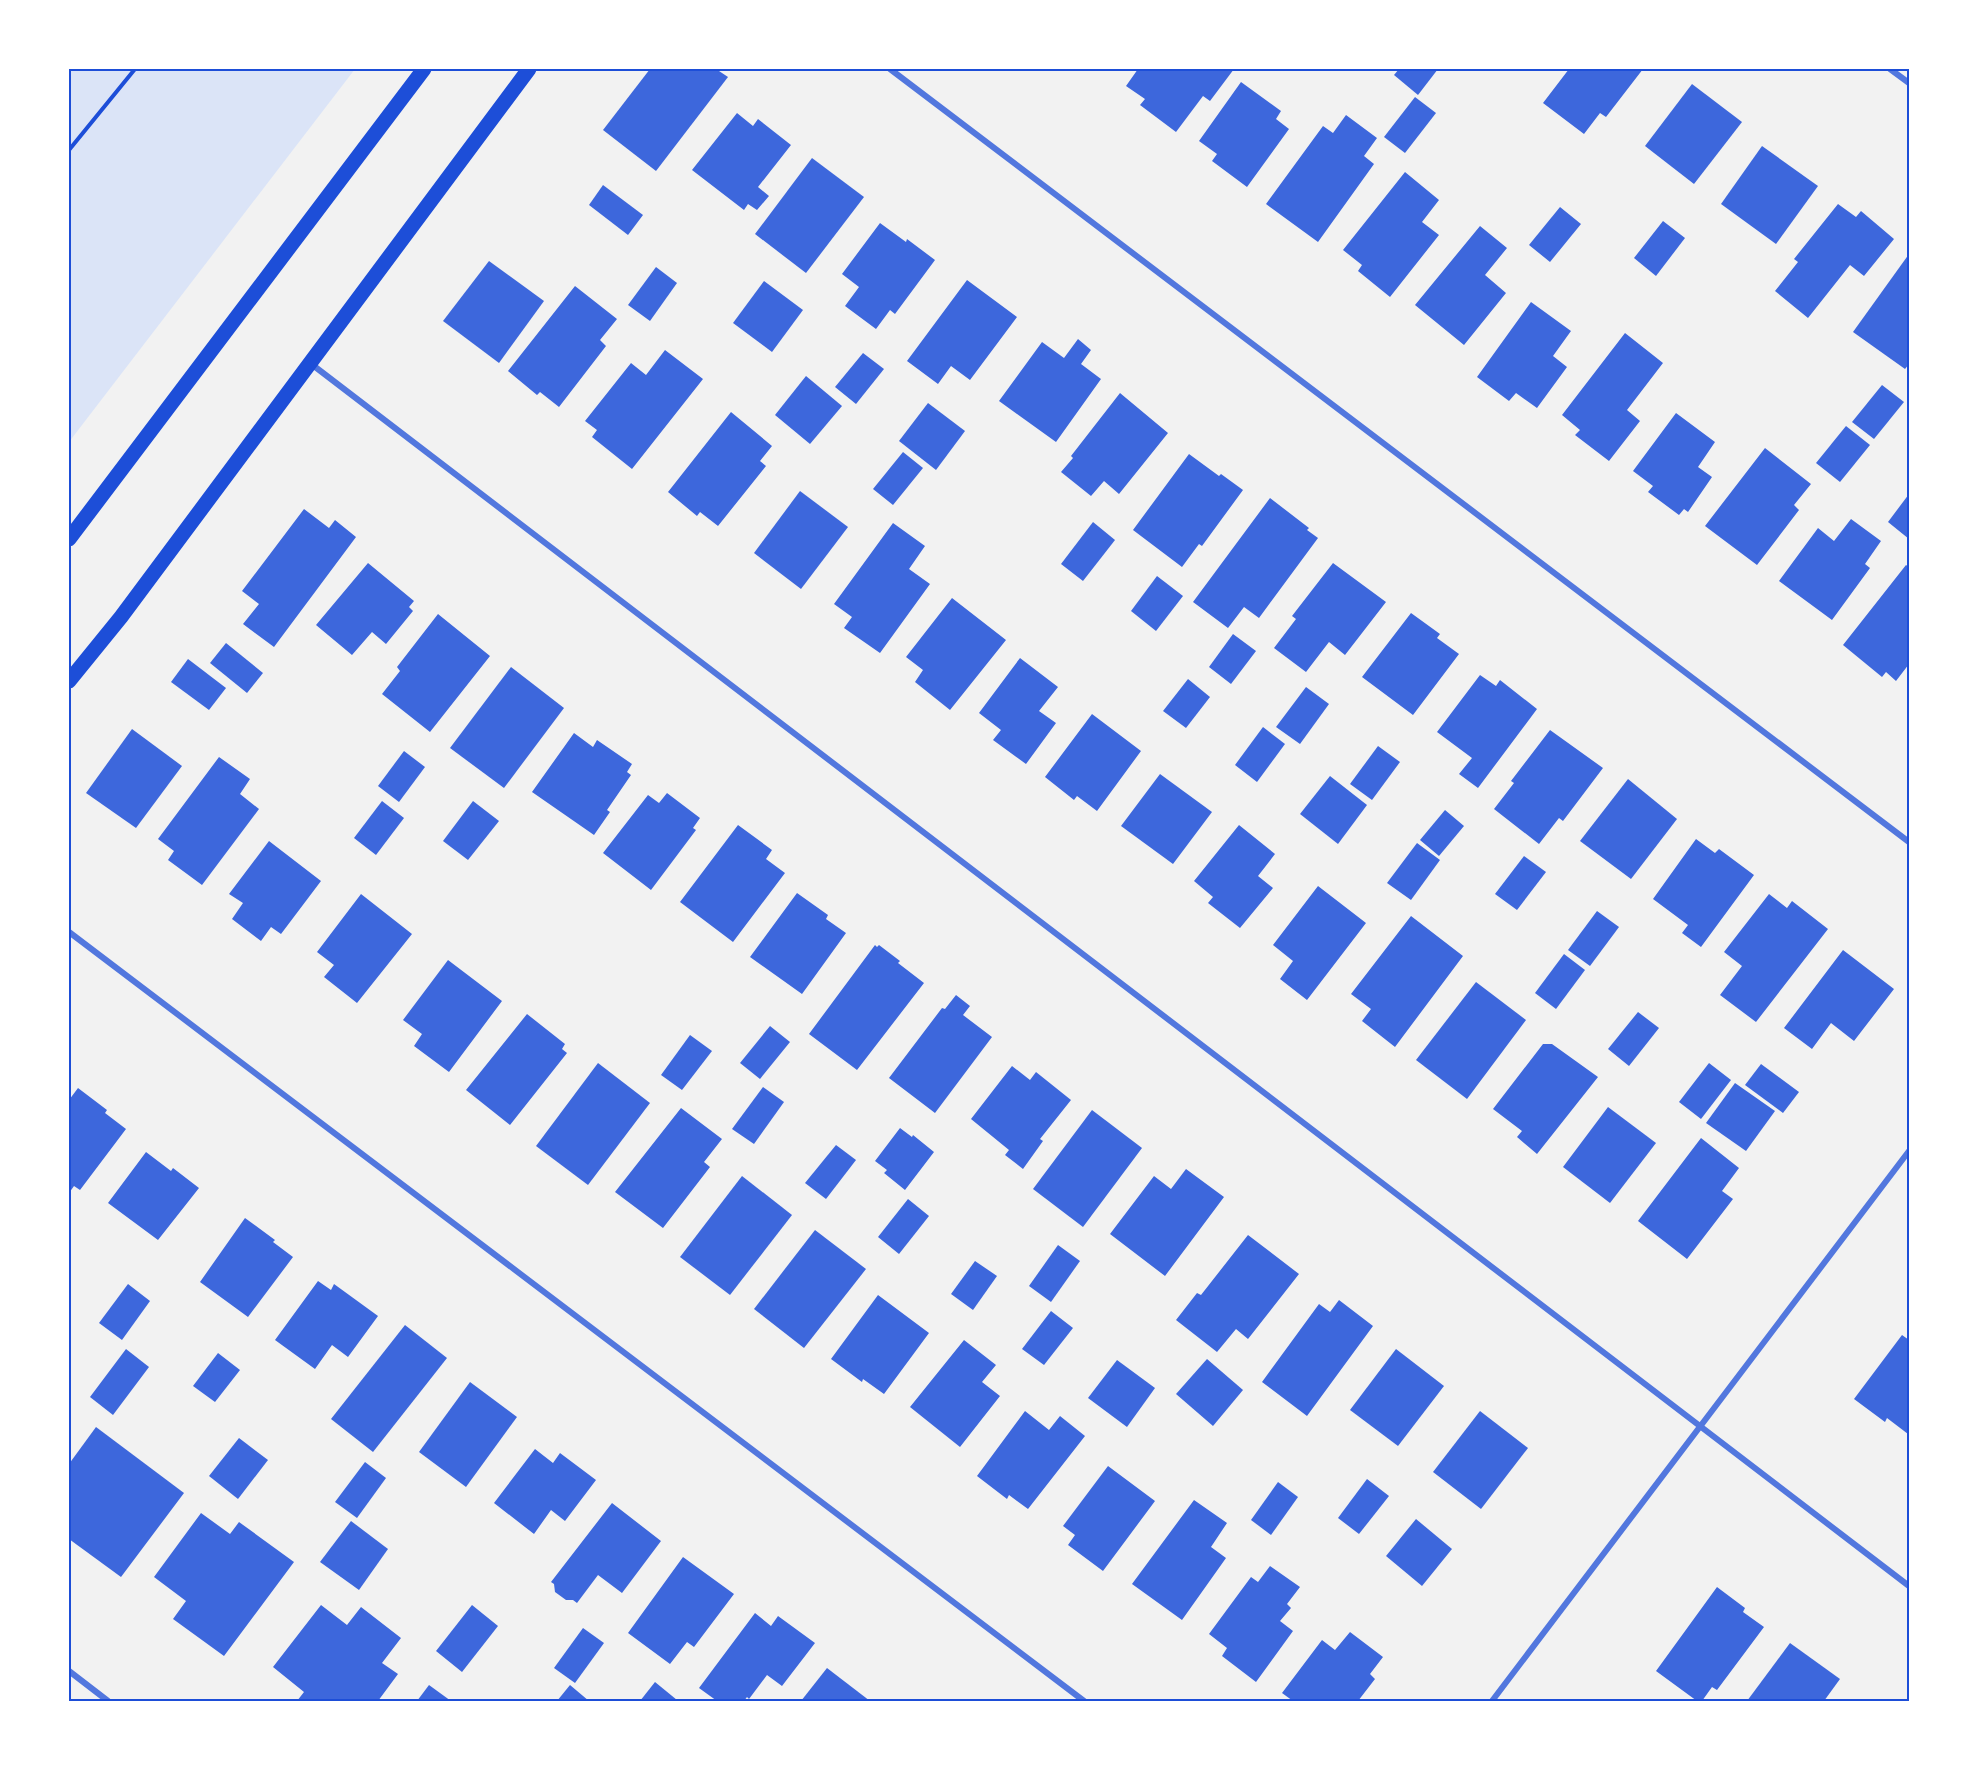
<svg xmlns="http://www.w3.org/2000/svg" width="1978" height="1770" viewBox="0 0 1978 1770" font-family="Overpass,sans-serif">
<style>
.green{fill:#dbe4f7}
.building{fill:#3d67dc}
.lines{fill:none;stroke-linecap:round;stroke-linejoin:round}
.path{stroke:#1d4ed8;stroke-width:4}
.minor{stroke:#5277de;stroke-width:6}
.primary{stroke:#1d4ed8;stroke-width:15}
.neatline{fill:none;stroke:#1d4ed8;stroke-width:2}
</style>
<rect width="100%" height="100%" fill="#f2f2f2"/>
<path class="green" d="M69,69h286l-286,373z"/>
<g class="building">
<path d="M650,69h66l12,8 -72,94 -53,-41z"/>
<path d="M1138,69h96l-24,32 -7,-5 -27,36 -36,-27 5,-6 -19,-13z"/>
<path d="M1399,69h39l-20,26 -24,-20z"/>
<path d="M1569,69h74l-37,48 -6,-4 -16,21 -41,-31z"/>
<path d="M1241,82l40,29 -5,8 13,10 -42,58 -35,-26 5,-7 -18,-13z"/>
<path d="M1692,84l50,38 -48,62 -49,-38z"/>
<path d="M1415,97l21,16 -31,40 -21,-16z"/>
<path d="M737,113l16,13 5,-7 33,26 -33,42 11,9 -12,14 -9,-6 -4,6 -52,-40z"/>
<path d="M1346,115l31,23 -13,18 10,8 -56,78 -52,-38 57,-78 10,7z"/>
<path d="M1762,146l56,40 -42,58 -55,-40z"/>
<path d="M812,158l52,39 -58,76 -51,-39z"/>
<path d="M1405,172l34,28 -17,22 17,13 -49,62 -32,-26 4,-6 -19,-15z"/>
<path d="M603,185l40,30 -15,20 -39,-30z"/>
<path d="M1838,204l18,13 5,-6 33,28 -30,37 -14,-11 -42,53 -33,-27 23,-29 -4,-3z"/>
<path d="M1560,207l21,17 -31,38 -21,-17z"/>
<path d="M1663,221l22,17 -29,38 -22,-18z"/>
<path d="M880,223l26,19 1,-3 28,21 -40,54 -5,-4 -14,19 -31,-23 14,-19 -17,-13z"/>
<path d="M1480,226l27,22 -22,27 21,18 -42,52 -49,-40z"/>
<path d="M1909,254v110l-4,5 -52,-37z"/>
<path d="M489,261l55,40 -45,62 -56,-42z"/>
<path d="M656,267l21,16 -27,38 -22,-16z"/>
<path d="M967,280l50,37 -47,63 -19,-14 -13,18 -31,-23z"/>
<path d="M764,281l39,29 -31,42 -39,-29z"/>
<path d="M575,286l42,33 -17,21 6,6 -47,61 -19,-15 -3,3 -29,-24z"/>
<path d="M1531,302l40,29 -18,25 14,11 -30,41 -21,-15 -7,8 -32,-24z"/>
<path d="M1625,333l38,30 -36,47 13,11 -31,40 -34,-26 5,-5 -18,-15z"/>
<path d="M1078,339l13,11 -10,14 20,15 -45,63 -57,-41 43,-59 22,16z"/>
<path d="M665,350l38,29 -71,90 -40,-32 5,-7 -12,-9 46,-58 15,12z"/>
<path d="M863,353l21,16 -28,35 -21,-17z"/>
<path d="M806,376l36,30 -32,38 -35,-29z"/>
<path d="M1882,385l22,17 -30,37 -22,-17z"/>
<path d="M1120,393l48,40 -49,61 -15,-13 -13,15 -30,-24 12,-14 -2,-2z"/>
<path d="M928,403l37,28 -29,39 -37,-29z"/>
<path d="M731,412l41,34 -12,15 6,5 -48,60 -18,-14 -3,4 -29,-24z"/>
<path d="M1676,413l39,29 -17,25 14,10 -24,35 -4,-3 -5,6 -31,-23 5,-6 -20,-15z"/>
<path d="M1846,426l24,19 -30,37 -24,-19z"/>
<path d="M1765,448l46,36 -17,21 5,5 -42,55 -52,-39z"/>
<path d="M903,452l20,16 -30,37 -20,-16z"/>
<path d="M1189,454l30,22 2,-2 22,16 -41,56 -3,-2 -17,23 -49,-37z"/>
<path d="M800,491l48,36 -47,62 -47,-36z"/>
<path d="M1909,494v45l-21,-17z"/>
<path d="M1270,498l39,30 -2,2 11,8 -59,80 -15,-11 -16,21 -35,-26z"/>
<path d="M304,509l25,19 6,-8 21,17 -82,110 -31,-23 16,-20 -17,-13z"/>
<path d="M1851,519l30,22 -16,23 5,4 -38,52 -53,-39 39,-53 16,13z"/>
<path d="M1093,522l22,18 -32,41 -22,-17z"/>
<path d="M893,523l32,23 -16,23 21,15 -50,69 -36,-25 8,-11 -18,-13z"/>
<path d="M368,563l46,38 -5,6 4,4 -27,33 -14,-12 -20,23 -36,-30z"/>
<path d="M1333,563l53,39 -41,53 -16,-13 -23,30 -32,-24 22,-29 -4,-3z"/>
<path d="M1906,565l3,2v97l-13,17 -10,-9 -4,5 -39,-32z"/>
<path d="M1157,576l26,20 -27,35 -25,-20z"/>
<path d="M952,598l54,42 -56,70 -35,-28 8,-12 -17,-13z"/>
<path d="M1411,613l29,21 -3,4 22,16 -46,61 -51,-38z"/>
<path d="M438,614l52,42 -60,76 -48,-38 18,-23 -3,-4z"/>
<path d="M1233,634l23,17 -25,33 -22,-17z"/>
<path d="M226,643l37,30 -16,20 -37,-30z"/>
<path d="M1020,658l38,29 -19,24 17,12 -30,41 -33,-24 8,-10 -22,-17z"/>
<path d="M188,659l38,29 -17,22 -38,-28z"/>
<path d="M511,667l53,41 -60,80 -54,-40z"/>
<path d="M1480,675l16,11 4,-6 37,29 -59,79 -19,-14 13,-16 -35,-26z"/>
<path d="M1188,679l22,18 -24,31 -23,-17z"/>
<path d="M1306,687l23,17 -29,40 -24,-17z"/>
<path d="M1092,714l49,37 -44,60 -20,-15 -3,4 -29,-23z"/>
<path d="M1263,727l22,17 -28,38 -22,-17z"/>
<path d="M132,729l50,37 -46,62 -50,-35z"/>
<path d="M1550,730l53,38 -40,53 -4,-3 -20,26 -45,-35 20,-26 -3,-2z"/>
<path d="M574,733l19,14 4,-7 35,24 -5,8 4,3 -24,35 3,2 -16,23 -62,-43z"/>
<path d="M1378,746l22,16 -28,38 -22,-16z"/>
<path d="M404,751l21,16 -26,35 -21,-16z"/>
<path d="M219,757l31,22 -10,15 19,15 -57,76 -34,-25 6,-9 -16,-12z"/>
<path d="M1160,774l52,38 -39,52 -52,-38z"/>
<path d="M1330,776l37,29 -29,39 -38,-30z"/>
<path d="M1628,779l49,40 -46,60 -51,-38z"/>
<path d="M667,793l33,25 -7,10 3,2 -45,60 -48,-37 45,-58 11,8z"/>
<path d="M382,801l22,17 -28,37 -22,-17z"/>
<path d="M473,801l26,20 -31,39 -25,-19z"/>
<path d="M1445,810l19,16 -25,30 -19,-16z"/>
<path d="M738,825l34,25 -6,9 19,14 -52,69 -53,-40z"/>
<path d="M1239,825l36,29 -17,22 15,12 -33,40 -32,-25 5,-6 -19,-16z"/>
<path d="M1696,839l19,14 4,-4 35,26 -53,72 -19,-14 6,-8 -35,-26z"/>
<path d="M269,841l52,40 -40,53 -10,-7 -10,14 -29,-22 11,-16 -14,-9z"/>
<path d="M1417,843l23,17 -29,40 -24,-17z"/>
<path d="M1524,856l22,16 -29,38 -22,-16z"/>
<path d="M1318,886l48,37 -59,77 -27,-21 13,-18 -20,-16z"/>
<path d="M797,893l31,22 -2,4 20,14 -44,61 -52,-37z"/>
<path d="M361,894l51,40 -55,69 -33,-26 10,-12 -17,-13z"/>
<path d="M1769,894l18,14 5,-7 36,28 -72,93 -36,-27 22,-29 -18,-14z"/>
<path d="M1597,911l22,16 -29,39 -22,-16z"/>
<path d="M1411,916l52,40 -68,91 -33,-26 9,-12 -20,-15z"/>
<path d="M875,945l2,2 2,-2 21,16 -2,2 26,20 -67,87 -48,-36z"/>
<path d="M1843,950l51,39 -40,52 -23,-18 -19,26 -28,-21z"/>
<path d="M1564,954l21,16 -29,39 -21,-16z"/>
<path d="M448,960l54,41 -53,71 -35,-26 8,-12 -19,-14z"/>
<path d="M1476,982l50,38 -59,79 -51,-39z"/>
<path d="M956,995l14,11 -7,9 29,22 -57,76 -46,-35 53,-70 3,1z"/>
<path d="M1638,1012l21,16 -30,38 -21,-17z"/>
<path d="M527,1014l38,30 -3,5 5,4 -57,72 -44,-35z"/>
<path d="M770,1026l20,16 -30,37 -20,-16z"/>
<path d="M690,1035l22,16 -30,39 -21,-15z"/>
<path d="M1543,1044h9l46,33 -61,77 -20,-17 5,-6 -29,-22z"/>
<path d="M598,1063l52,40 -62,82 -52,-39z"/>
<path d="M1709,1063l22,17 -30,39 -22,-17z"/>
<path d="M1761,1064l38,28 -16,21 -38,-28z"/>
<path d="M1012,1066l18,14 6,-8 35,28 -31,39 3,2 -20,28 -18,-14 4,-5 -38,-31z"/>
<path d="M1735,1083l40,28 -29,40 -40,-28z"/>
<path d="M763,1087l21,15 -30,42 -22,-15z"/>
<path d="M78,1088l29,22 -2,3 21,16 -46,61 -6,-4 -5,7v-93z"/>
<path d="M1608,1107l48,36 -46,60 -47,-36z"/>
<path d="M681,1108l41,31 -18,23 6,5 -47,61 -48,-36z"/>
<path d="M1092,1110l50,38 -59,79 -50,-38z"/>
<path d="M900,1128l12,9 1,-2 21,17 -29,38 -21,-17 3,-3 -12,-9z"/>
<path d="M1701,1138l38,30 -17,23 11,8 -46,60 -49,-38z"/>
<path d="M836,1145l20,15 -30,39 -21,-16z"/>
<path d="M146,1152l25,19 2,-3 26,20 -41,52 -50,-37z"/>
<path d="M1186,1169l38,28 -59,79 -55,-42 44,-58 17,13z"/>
<path d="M742,1176l50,39 -62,80 -50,-38z"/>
<path d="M908,1199l21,17 -30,38 -21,-17z"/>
<path d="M245,1218l30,22 -2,2 20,15 -45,60 -48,-35z"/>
<path d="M815,1230l51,39 -62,79 -50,-39z"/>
<path d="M1248,1235l51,39 -51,65 -12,-10 -19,23 -41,-32 21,-27 4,2z"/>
<path d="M1058,1245l22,16 -29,41 -22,-16z"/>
<path d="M975,1261l22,15 -24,34 -22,-16z"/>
<path d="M318,1281l13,9 3,-6 44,32 -30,41 -16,-12 -17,24 -40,-29z"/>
<path d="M128,1284l22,17 -28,39 -23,-17z"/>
<path d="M878,1295l51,38 -45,61 -21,-15 -1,3 -31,-23z"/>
<path d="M1339,1300l34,26 -66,90 -45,-34 57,-78 11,8z"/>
<path d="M1051,1311l22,17 -29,37 -22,-16z"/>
<path d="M405,1325l42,33 -74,94 -42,-33z"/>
<path d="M1902,1335l7,5 -1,94 -21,-16 -2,4 -31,-23z"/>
<path d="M964,1340l32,25 -14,17 18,14 -40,51 -50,-40z"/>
<path d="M126,1349l23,18 -36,48 -23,-18z"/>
<path d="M1396,1349l48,37 -46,60 -48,-36z"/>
<path d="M218,1353l22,17 -25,32 -22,-16z"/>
<path d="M1207,1359l36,31 -30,36 -37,-32z"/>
<path d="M1117,1360l38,28 -28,39 -39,-29z"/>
<path d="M470,1382l47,35 -51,70 -47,-35z"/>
<path d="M1025,1411l24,19 11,-14 25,20 -57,73 -19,-14 -2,4 -30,-23z"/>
<path d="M1480,1411l48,37 -47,61 -48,-37z"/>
<path d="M96,1427l88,66 -63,84 -52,-38v-75z"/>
<path d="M239,1438l29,22 -30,39 -29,-23z"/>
<path d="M535,1449l18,14 7,-10 36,27 -31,41 -14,-11 -17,24 -40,-31z"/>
<path d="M365,1462l21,16 -29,40 -22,-16z"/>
<path d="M1108,1466l47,35 -52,70 -35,-26 7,-10 -12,-9z"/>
<path d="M1367,1479l22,17 -30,38 -21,-16z"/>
<path d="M1278,1482l20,15 -27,38 -20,-15z"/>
<path d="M1194,1500l33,23 -16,24 15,11 -44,62 -50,-36z"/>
<path d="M612,1503l49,38 -39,52 -24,-18 -21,28 -4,-3h-7l-11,-8 -1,-8 -3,-2z"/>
<path d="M201,1513l29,21 9,-12 55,40 -70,94 -51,-37 13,-18 -32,-24z"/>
<path d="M1416,1519l36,30 -30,37 -36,-30z"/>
<path d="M351,1521l37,28 -29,41 -39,-28z"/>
<path d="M683,1557l51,37 -40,53 -7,-5 -17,22 -42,-31z"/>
<path d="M1270,1566l30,21 -13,17 4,4 -11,13 13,10 -37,51 -34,-26 5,-8 -18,-14 42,-57 7,5z"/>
<path d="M1717,1587l28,21 -2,4 21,15 -47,63 -5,-3 -10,14h-5l-41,-30z"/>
<path d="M321,1605l26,20 14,-18 40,31 -19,25 16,11 -20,27h-81l7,-9 -31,-25z"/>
<path d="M472,1605l26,21 -36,46 -26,-21z"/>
<path d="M755,1613l16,13 7,-10 37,27 -33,43 -15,-11 -18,24 -2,-2 -3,4h-27l-18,-13z"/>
<path d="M583,1628l21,15 -29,40 -21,-15z"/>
<path d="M1350,1632l33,25 -13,17 5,5 -17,22h-65l-11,-8 40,-53 13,10z"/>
<path d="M1790,1643l50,36 -16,22h-77z"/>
<path d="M827,1668l43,33h-69z"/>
<path d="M655,1682l22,18 -1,1h-36z"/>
<path d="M429,1685l22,16h-34z"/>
<path d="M570,1685l19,16h-32z"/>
</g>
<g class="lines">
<path class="path" d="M69,150l66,-81"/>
<g class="minor">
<path d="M890,69l1019,773"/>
<path d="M1890,69l19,14"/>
<path d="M310,363l1599,1223"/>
<path d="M69,932l1015,769"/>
<path d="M69,1671l39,30"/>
<path d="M1492,1701l417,-550"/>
</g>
<g class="primary">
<path d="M69,539l355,-470"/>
<path d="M69,681l52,-64 408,-548"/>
</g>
</g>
<rect width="1978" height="1770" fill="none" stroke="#ffffff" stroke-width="141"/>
<rect x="70" y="70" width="1838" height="1630" class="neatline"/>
</svg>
